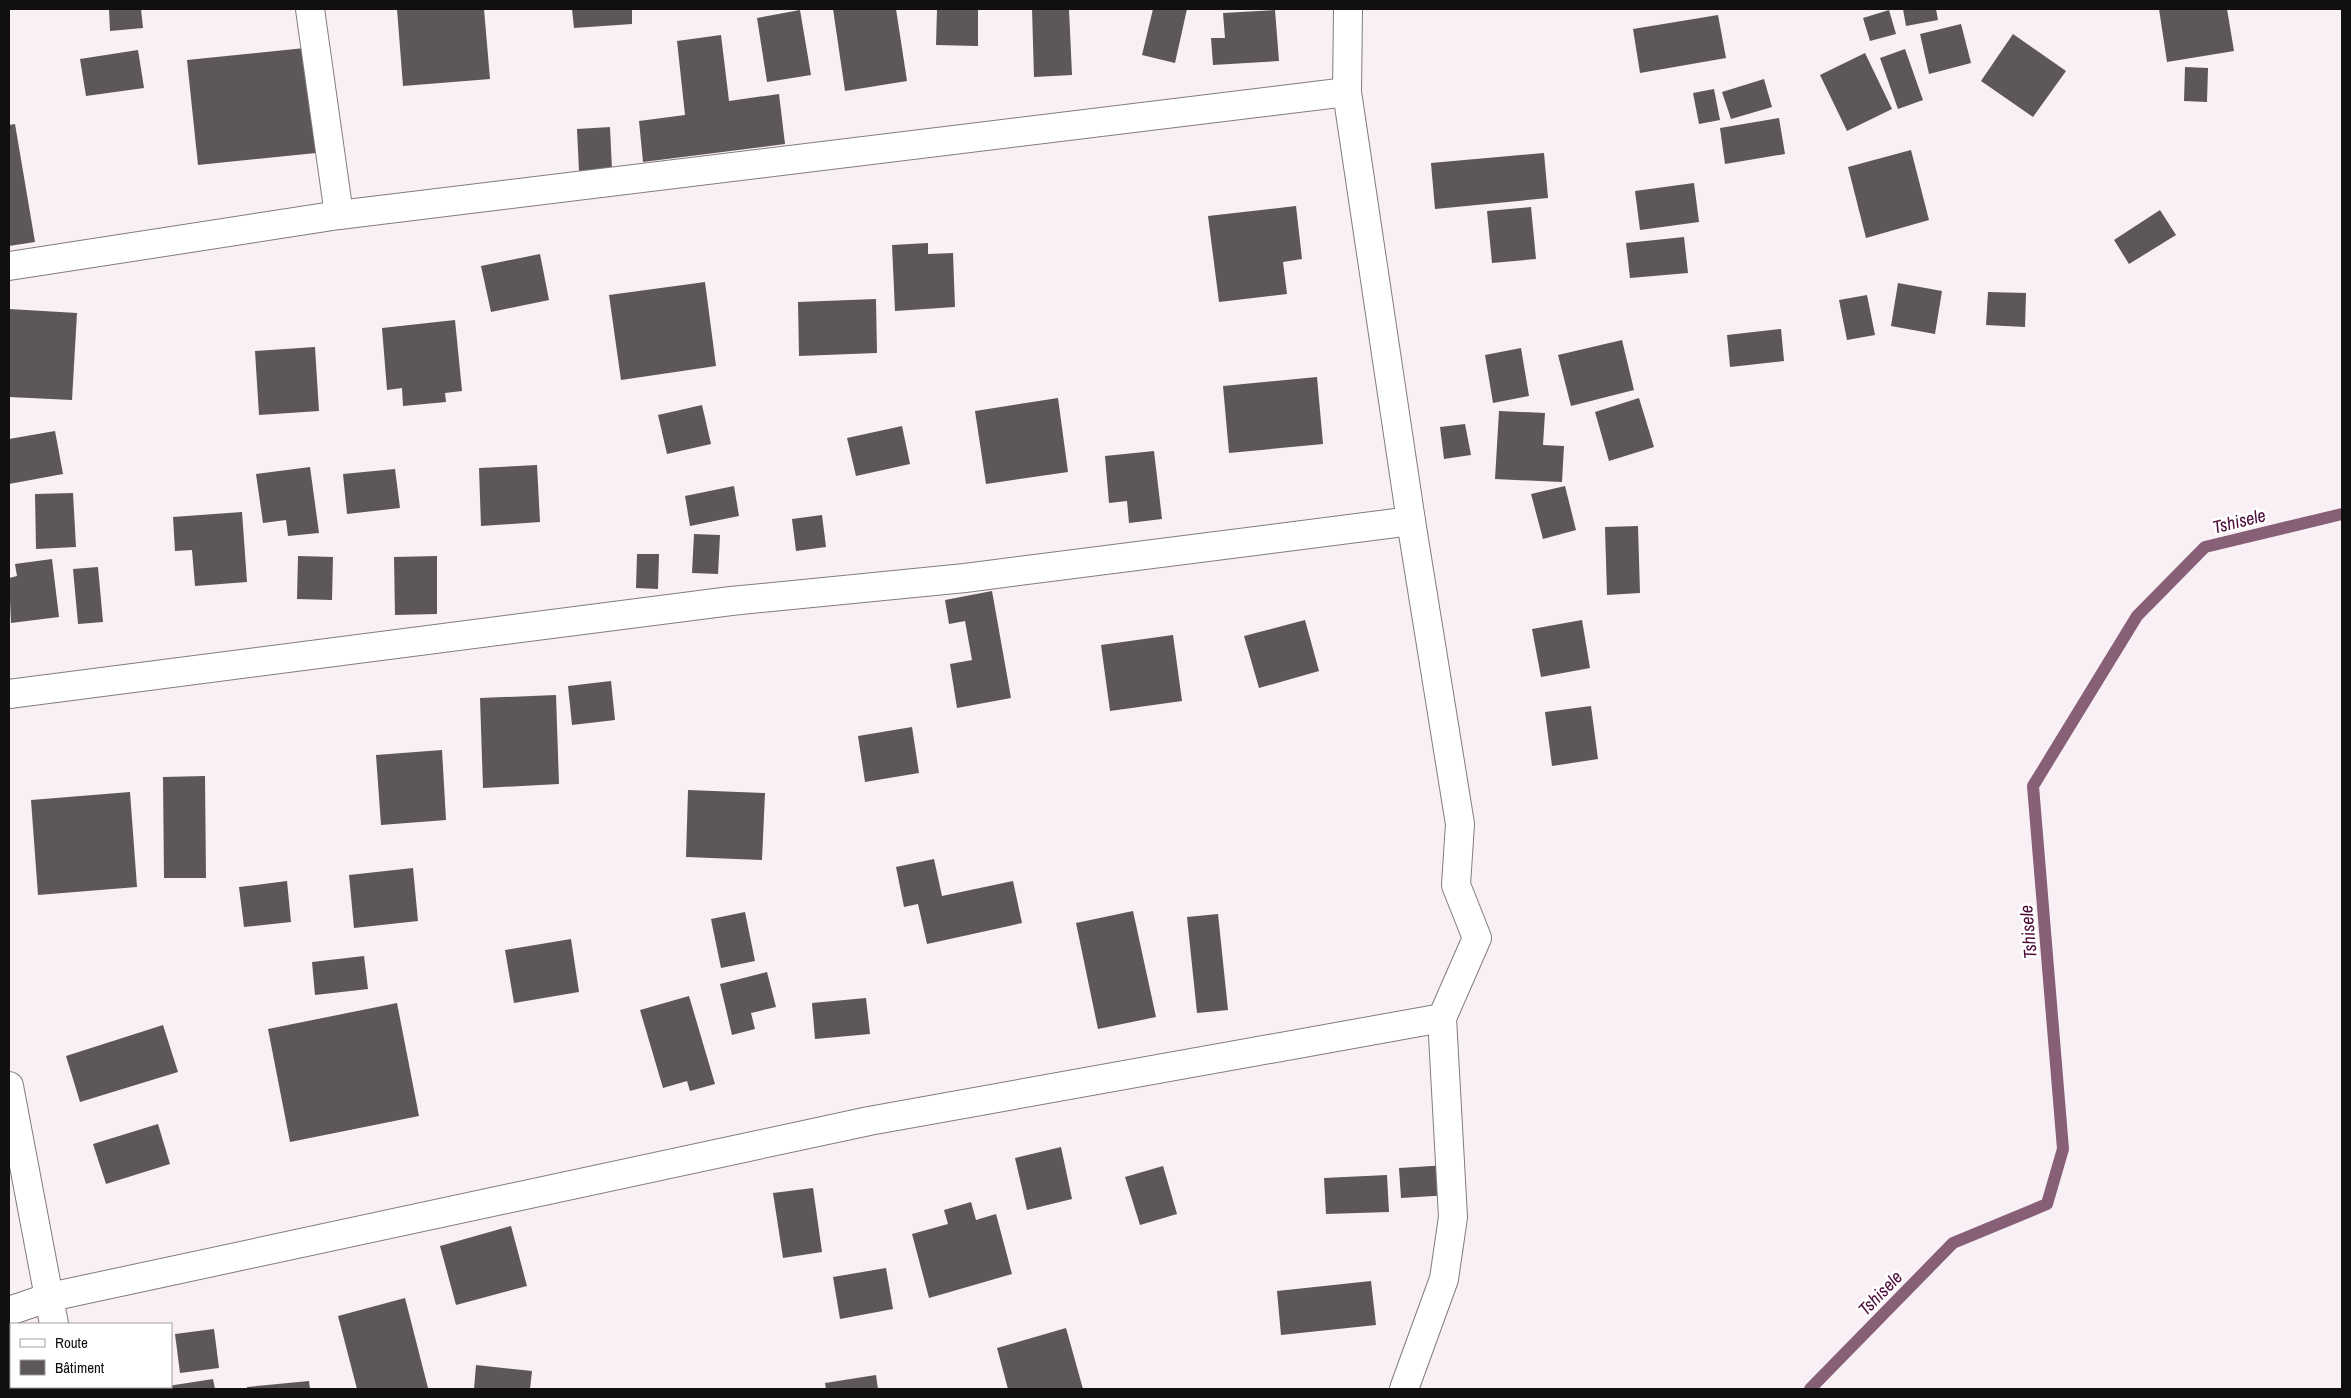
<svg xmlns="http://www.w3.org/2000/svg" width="2351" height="1398" viewBox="0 0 2351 1398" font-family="'Archivo Narrow',sans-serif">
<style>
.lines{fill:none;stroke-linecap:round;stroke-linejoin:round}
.stream{stroke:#876078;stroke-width:12}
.building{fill:#5d565a}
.minor-casing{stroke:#827b7f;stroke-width:30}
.minor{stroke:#fff;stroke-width:28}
.labels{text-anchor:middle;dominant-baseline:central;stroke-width:5;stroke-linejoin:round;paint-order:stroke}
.water-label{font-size:18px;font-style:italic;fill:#4c0a39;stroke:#fff}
</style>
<rect width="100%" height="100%" fill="#f8f0f4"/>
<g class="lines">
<path class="stream" d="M1810,1389l143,-146 94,-39 16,-55 -30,-363 104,-170 68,-69 137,-33"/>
</g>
<g class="building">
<path d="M109,9h32l2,19 -33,3z"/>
<path d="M397,9h87l6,70 -87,7z"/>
<path d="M572,9h60v15l-58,4z"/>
<path d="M833,9h63l11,72 -62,10z"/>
<path d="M937,9h41v37l-42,-1z"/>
<path d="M1032,9h37l3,66 -38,2z"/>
<path d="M1153,9h34l-12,54 -33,-8z"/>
<path d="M1903,9h33l2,11 -32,6z"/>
<path d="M2159,9h68l7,42 -67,11z"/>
<path d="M800,10l11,65 -44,7 -10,-64z"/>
<path d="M1275,10l4,51 -66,4 -2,-27h14l-2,-25z"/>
<path d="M1889,10l7,24 -26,7 -7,-23z"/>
<path d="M1718,15l8,43 -86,15 -7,-44z"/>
<path d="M1961,24l10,39 -42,11 -9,-40z"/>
<path d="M2013,34l53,37 -33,46 -52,-36z"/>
<path d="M721,35l8,66 50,-7 6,50 -142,18 -4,-41 46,-6 -8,-74z"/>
<path d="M305,48l11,105 -118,12 -11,-105z"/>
<path d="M1905,49l18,51 -25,9 -18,-51z"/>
<path d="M138,50l6,38 -58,8 -6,-37z"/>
<path d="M1865,53l27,56 -45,22 -27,-56z"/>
<path d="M2185,67l23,1 -1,34 -23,-1z"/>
<path d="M1764,79l8,28 -41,12 -9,-27z"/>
<path d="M1714,89l6,31 -21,4 -6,-31z"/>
<path d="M1779,118l6,36 -60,10 -5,-36z"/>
<path d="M15,124l20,118 -26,4v-121z"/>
<path d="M610,127l2,43 -33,1 -2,-42z"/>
<path d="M1911,150l18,70 -63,18 -18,-71z"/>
<path d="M1544,153l4,45 -113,11 -4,-46z"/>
<path d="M1694,183l5,39 -59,8 -5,-39z"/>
<path d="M1296,206l6,53 -19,3 4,32 -68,8 -11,-86z"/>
<path d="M1531,207l5,52 -44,4 -5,-52z"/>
<path d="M2160,210l16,25 -47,29 -15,-24z"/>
<path d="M1684,237l4,36 -58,5 -4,-35z"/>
<path d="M928,243v11l25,-1 2,54 -60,4 -3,-66z"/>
<path d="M540,254l9,46 -58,12 -10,-46z"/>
<path d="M705,282l11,84 -95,14 -12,-85z"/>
<path d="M1898,283l44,8 -7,43 -44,-8z"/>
<path d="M1988,292l38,1 -1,34 -39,-2z"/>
<path d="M1867,295l8,40 -28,5 -8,-40z"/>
<path d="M876,299l1,54 -78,3 -1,-54z"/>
<path d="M9,309l68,4 -5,87 -63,-3z"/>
<path d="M455,320l7,71 -17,2 1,9 -43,4 -1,-18 -15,2 -5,-62z"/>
<path d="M1781,329l3,32 -54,6 -3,-32z"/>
<path d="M1622,340l12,50 -63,16 -13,-51z"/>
<path d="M315,347l4,64 -60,4 -4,-64z"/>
<path d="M1521,348l8,48 -36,7 -8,-48z"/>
<path d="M1317,377l6,67 -94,9 -6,-67z"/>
<path d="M1058,398l10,74 -82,12 -11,-73z"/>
<path d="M1639,398l15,49 -45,14 -14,-49z"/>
<path d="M702,405l9,39 -44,10 -9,-39z"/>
<path d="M1499,411l46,2 -2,32 21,1 -2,36 -67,-3z"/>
<path d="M1465,424l6,31 -27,4 -4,-32z"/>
<path d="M902,426l8,38 -54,12 -9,-38z"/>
<path d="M55,431l8,43 -54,10v-45z"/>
<path d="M1154,451l8,68 -33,4 -2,-22 -18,2 -4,-47z"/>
<path d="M537,465l3,57 -59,4 -2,-58z"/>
<path d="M310,467l9,66 -31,3 -2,-16 -23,3 -7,-49z"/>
<path d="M395,469l5,39 -53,6 -4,-40z"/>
<path d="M734,486l5,30 -49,10 -5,-30z"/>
<path d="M1565,486l11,44 -33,9 -12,-45z"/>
<path d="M73,493l3,54 -40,2 -1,-55z"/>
<path d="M242,512l5,70 -52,4 -3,-36 -17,1 -2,-34z"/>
<path d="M822,515l4,32 -30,4 -4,-32z"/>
<path d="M1638,526l2,67 -33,2 -2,-68z"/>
<path d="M694,534l26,1 -2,39 -26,-1z"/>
<path d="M637,554h22l-1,35 -22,-1z"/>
<path d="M298,556l35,1 -1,43 -35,-1z"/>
<path d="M437,556v58l-42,1 -1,-58z"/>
<path d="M52,559l7,58 -48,6 -2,-45 8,-2 -2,-12z"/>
<path d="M98,567l5,55 -25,2 -5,-55z"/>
<path d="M992,591l19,107 -54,10 -7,-44 22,-4 -7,-39 -16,3 -4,-24z"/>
<path d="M1305,620l14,51 -60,17 -15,-52z"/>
<path d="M1582,620l8,48 -49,9 -9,-48z"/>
<path d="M1173,635l9,66 -72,10 -9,-66z"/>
<path d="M611,681l4,39 -43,5 -4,-39z"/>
<path d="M556,695l3,89 -76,4 -3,-90z"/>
<path d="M1591,706l7,53 -46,7 -7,-54z"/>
<path d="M912,727l7,46 -54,9 -7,-46z"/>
<path d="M442,750l4,70 -65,5 -5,-70z"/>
<path d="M205,776l1,102h-42l-1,-101z"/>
<path d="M688,790l77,3 -3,67 -76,-3z"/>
<path d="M130,792l7,95 -99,8 -7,-95z"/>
<path d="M934,859l8,37 71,-15 9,42 -95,21 -9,-40 -14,3 -8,-40z"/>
<path d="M413,868l5,53 -64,7 -5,-53z"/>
<path d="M287,881l4,41 -47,5 -5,-40z"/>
<path d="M1133,911l23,106 -58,12 -22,-106z"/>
<path d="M745,912l10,49 -34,7 -10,-49z"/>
<path d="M1218,914l10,96 -31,3 -10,-96z"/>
<path d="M571,939l8,53 -65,11 -9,-53z"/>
<path d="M364,956l4,33 -53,6 -3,-33z"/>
<path d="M767,972l9,35 -25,6 4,16 -23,6 -12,-51z"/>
<path d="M689,996l26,88 -25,7 -3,-10 -24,7 -23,-78z"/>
<path d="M866,998l4,36 -55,5 -3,-36z"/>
<path d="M397,1003l22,113 -129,26 -22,-113z"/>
<path d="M163,1025l15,47 -98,30 -14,-46z"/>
<path d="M158,1124l12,40 -64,20 -13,-40z"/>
<path d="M1061,1147l11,52 -45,11 -12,-52z"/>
<path d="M1448,1165l2,30 -49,3 -2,-30z"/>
<path d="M1163,1166l14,48 -37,11 -15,-48z"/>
<path d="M1387,1175l2,37 -63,2 -2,-36z"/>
<path d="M813,1188l9,64 -39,6 -10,-65z"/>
<path d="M971,1202l5,18 20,-6 16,60 -83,24 -17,-64 36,-10 -4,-14z"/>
<path d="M511,1226l16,60 -71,19 -16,-59z"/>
<path d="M886,1268l7,41 -53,10 -7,-42z"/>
<path d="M1371,1281l5,44 -95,10 -4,-44z"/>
<path d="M405,1298l23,90 -71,1 -19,-73z"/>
<path d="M1066,1328l17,61h-75l-11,-41z"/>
<path d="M214,1329l5,39 -39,5 -5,-39z"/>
<path d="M11,1358v29h14l1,2h-17v-30z"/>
<path d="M476,1365l56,6 -2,18h-56z"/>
<path d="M876,1375l2,14h-52l-1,-6z"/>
<path d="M213,1379l2,10h-60v-1z"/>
<path d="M309,1381l1,8h-63v-2z"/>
<path d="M113,1387h29l1,2h-30z"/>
</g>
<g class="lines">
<defs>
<g id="minor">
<path d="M310,9l29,206"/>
<path d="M1348,9l-1,83 64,429 49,303 -4,61 21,53 -35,80 11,199 -9,62 -40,110"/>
<path d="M9,266l330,-51 1008,-123"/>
<path d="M9,694l722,-93 234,-23 446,-57"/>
<path d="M9,1086l45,238"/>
<path d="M9,1311l41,-14 819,-176 573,-103"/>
<path d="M66,1387v2"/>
</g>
</defs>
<use href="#minor" class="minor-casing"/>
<use href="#minor" class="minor"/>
</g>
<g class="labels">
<g class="water-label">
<text transform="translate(2239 521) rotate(-14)">Tshisele</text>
<text transform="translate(2028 932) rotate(-95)">Tshisele</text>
<text transform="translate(1880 1293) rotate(-46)">Tshisele</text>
</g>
</g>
<rect width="2351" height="1398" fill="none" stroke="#110f10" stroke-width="20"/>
<rect x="10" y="1323" width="162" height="65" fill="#ffffff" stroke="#a09f9f"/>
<rect x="20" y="1339" width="25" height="8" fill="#ffffff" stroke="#a09f9f"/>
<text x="55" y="1348" font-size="15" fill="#110f10">Route</text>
<rect x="20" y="1360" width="25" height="15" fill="#5d565a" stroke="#a09f9f"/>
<text x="55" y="1373" font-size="15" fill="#110f10">Bâtiment</text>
</svg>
